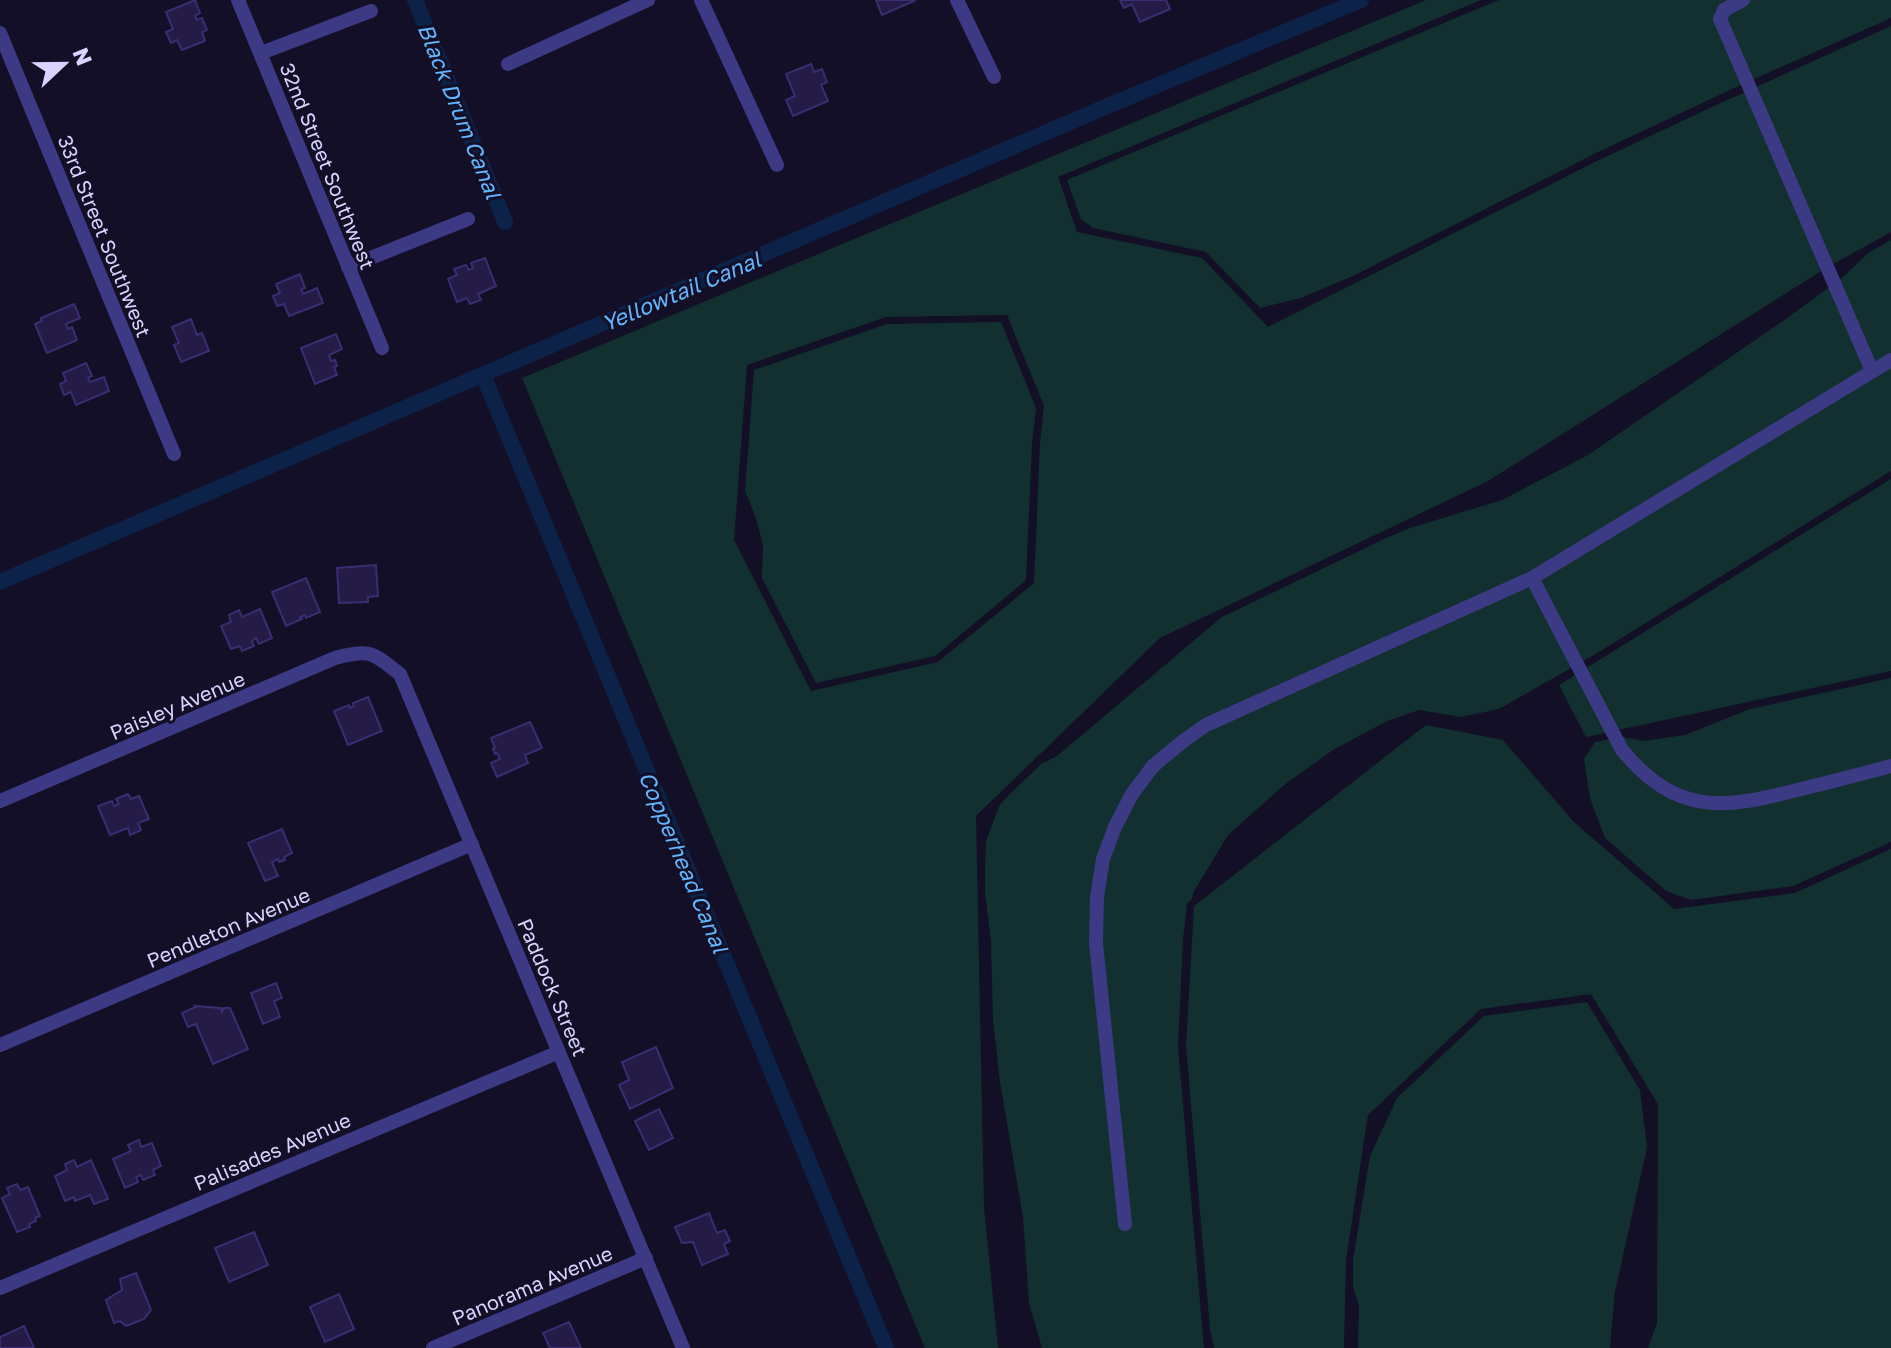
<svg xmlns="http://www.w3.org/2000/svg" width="1891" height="1348" viewBox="0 0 1891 1348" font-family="'Golos Text',sans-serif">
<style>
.green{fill:#12302f;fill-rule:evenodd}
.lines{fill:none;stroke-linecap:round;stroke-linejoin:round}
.canal{stroke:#0c2248;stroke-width:16}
.building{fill:#241b47;stroke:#3b2d73;stroke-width:2}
.street{stroke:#3d3a85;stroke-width:14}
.labels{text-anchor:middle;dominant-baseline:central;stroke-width:6;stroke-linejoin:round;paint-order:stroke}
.street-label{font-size:20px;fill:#d9d4ff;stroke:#130f26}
.water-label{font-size:22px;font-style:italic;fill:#62b6ff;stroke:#130f26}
</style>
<rect width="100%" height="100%" fill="#130f26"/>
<g class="green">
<path d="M1426,0h55l-423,177 19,55 125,26 66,69 329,-166 117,-55 177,-80v206l-65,36 -338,213 -328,157 -184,178 8,391 14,141h-73l-403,-970zM1007,315l37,91 -4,37 -6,140 -96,79 -127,29 -77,-151 13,-175 139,-48z"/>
<path d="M1499,0h392v18l-159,71 -138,65 -239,121 -54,23 -41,10 -54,-56 -113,-24 -12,-9 -14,-39z"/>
<path d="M1891,240v231l-297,184 -95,54 -38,8 -42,-7 -34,12 -52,28 -49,35 -56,50 -35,58 -1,6 -5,5 -4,35 -5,108 26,301h-162l-13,-45 -6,-86 -23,-135 -7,-63 -2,-77 -6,-50v-20l1,-31 13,-35 6,-7 36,-35 16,-8 165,-139 164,-79 24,-10 92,-28 86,-45 195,-134 60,-44 25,-24z"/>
<path d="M1001,322l35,86 -4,36 -6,136 -91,76 -119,27 -54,-105 1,-33 -7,-27 -11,-27 9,-121 133,-46z"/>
<path d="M1891,479v192l-305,66 -27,-52z"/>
<path d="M1891,678v164l-98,44 -102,14 -25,-9 -61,-53 -15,-40 -6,-39 11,-17 27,-5 21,4 42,-6 65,-26z"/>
<path d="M1426,725l77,15 70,81 101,88 121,-16 96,-44v499h-243l9,-25 1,-219 -67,-110 -110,15 -113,106 -22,145 -2,88h-130l-4,-19 -24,-283 8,-140z"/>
<path d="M1587,1002l53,88 7,57 -32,145 -5,56h-252l1,-42 -6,-20v-26l17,-104 27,-58 87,-82z"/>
</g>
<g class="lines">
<g class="canal">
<path d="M415,0l90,222"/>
<path d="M483,375l403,973"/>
<path d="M0,582l1103,-474 258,-108"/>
</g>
</g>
<g class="building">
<path d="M195,0l5,13 -5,3 2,4 5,-2 5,12 -5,2 3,9 -23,9 -5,-10 -6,3 -5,-11 7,-3 -7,-17z"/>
<path d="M876,0h40l-34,15z"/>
<path d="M1120,0h46l4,9 -30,13 -8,-18 -8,4z"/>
<path d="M811,64l3,8 8,-3 5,13 -6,3 7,16 -35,15 -7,-16 9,-4 -9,-22z"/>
<path d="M485,258l11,28 -18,8 3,6 -11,4 -3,-6 -10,4 -9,-23 9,-4 -3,-6 12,-4 3,5 4,-2 -2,-5z"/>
<path d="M300,274l5,14 -4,1 2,5 14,-6 6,15 -34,13 -5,-12 -7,2 -4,-10 7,-3 -4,-9z"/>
<path d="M74,304l6,14 -14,6 2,5 4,-2 5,13 -30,13 -12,-29 7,-3 -1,-3z"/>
<path d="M191,319l6,16 5,-2 7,18 -28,11 -7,-17 5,-2 -7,-16z"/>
<path d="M336,334l6,15 -13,6 2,6 4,-1 2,6 -3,1 3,8 -22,9 -14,-36z"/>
<path d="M86,363l6,13 -4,2 2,4 14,-5 5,14 -33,14 -5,-13 -7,3 -4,-11 6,-3 -3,-8z"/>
<path d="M376,565l2,31 -10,1v5l-29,1 -2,-35z"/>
<path d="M306,578l14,34 -14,6 -1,-3 -5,2 2,2 -16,7 -14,-34z"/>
<path d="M260,609l12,29 -13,6 -3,-6 -4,3 2,5 -12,5 -2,-5 -9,3 -10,-23 10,-4 -2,-7 10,-5 3,7z"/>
<path d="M368,697l14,34 -34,14 -14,-34 15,-6 1,3 4,-2 -1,-3z"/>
<path d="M530,722l12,26 -17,7 3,8 -31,14 -6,-14 9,-4 -3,-6 -2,1 -2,-5 2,-1 -4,-10z"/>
<path d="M128,794l3,5 8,-3 10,23 -11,4 3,7 -11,5 -2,-7 -18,7 -12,-29 14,-5 2,5 5,-2 -3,-5z"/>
<path d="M282,829l10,24 -8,4 1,3 -6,2 -1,-3 -6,3 6,14 -13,5 -17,-38z"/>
<path d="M276,983l6,15 -8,3 6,16 -17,7 -12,-31z"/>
<path d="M195,1006l26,2 1,4 2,-4h6l18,41 -35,15 -17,-40 -8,3 -6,-14 14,-6z"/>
<path d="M656,1047l17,41 -43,21 -11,-24 10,-5 -7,-18z"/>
<path d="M659,1109l14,29 -24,12 -14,-29z"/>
<path d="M139,1140l2,7 11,-4 9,23 -8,4 2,5 -12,5 -2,-5 -5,2 2,5 -13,6 -12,-29 18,-8 -3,-6z"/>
<path d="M74,1160l3,7 14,-7 17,39 -14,5 -4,-9 -15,6 -1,-4 -9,4 -10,-25 12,-6 -2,-6z"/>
<path d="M17,1184l3,6 8,-3 12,29 -5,2 1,3 -7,3 1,3 -13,5 -15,-34 8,-4 -3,-6z"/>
<path d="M709,1213l8,20 8,-3 5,11 -6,3 4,10 -26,11 -9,-23 -11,1 -7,-16z"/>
<path d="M254,1232l14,33 -39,17 -14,-34z"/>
<path d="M136,1273l15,37 -7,9 -18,7 -6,-5 -6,2 -8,-23 16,-10 -2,-11z"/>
<path d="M339,1294l15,35 -29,13 -15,-35z"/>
<path d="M569,1322l12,26h-31l-7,-15z"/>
<path d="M24,1326l10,22h-34v-11z"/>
</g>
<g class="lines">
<g class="street">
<path d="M238,0l144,348"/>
<path d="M701,0l76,165"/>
<path d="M957,0l37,77"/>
<path d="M1743,0l-19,10 -4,9 152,352"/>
<path d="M0,33l174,421"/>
<path d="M261,53l110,-42"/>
<path d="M508,64l140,-64"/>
<path d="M348,267l120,-48"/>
<path d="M1532,578l90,172c56,67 102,59 179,39 30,-7 60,-15 90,-23"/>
<path d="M0,801l335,-143c36,-10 37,-5 65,16l283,674"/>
<path d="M0,1045l472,-201"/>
<path d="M1125,1224l-29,-281 1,-46 6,-38 12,-32 17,-33 21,-28 29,-24 24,-17 326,-147 359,-218"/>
<path d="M0,1288l559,-236"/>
<path d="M433,1348l213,-90"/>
</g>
</g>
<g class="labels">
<g class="street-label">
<text transform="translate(328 166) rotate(68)">32nd Street Southwest</text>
<text transform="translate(105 236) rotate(68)">33rd Street Southwest</text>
<text transform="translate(177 705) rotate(-23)">Paisley Avenue</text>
<text transform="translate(228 927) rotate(-23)">Pendleton Avenue</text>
<text transform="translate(553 987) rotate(67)">Paddock Street</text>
<text transform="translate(272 1151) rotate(-23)">Palisades Avenue</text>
<text transform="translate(532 1285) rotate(-23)">Panorama Avenue</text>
</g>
<g class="water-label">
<text transform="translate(460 111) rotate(68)">Black Drum Canal</text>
<text transform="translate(681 291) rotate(-23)">Yellowtail Canal</text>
<text transform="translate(684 862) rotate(67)">Copperhead Canal</text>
</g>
</g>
<g transform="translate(64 64) rotate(68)" stroke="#130f26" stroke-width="6" paint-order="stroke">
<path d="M0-6L14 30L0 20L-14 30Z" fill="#d9d4ff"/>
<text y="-12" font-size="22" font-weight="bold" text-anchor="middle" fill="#d9d4ff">N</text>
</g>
</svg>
